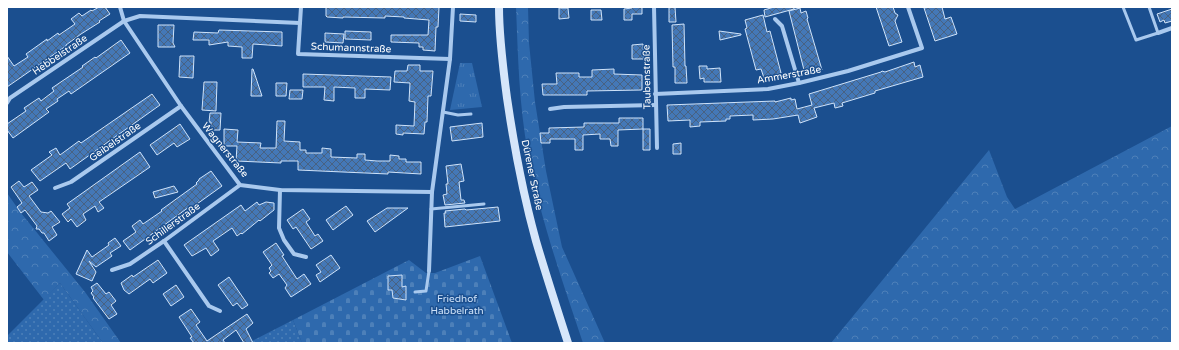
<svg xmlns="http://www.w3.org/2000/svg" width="1179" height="350" viewBox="0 0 1179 350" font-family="'Varela Round',sans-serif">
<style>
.grass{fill:url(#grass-dots)}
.forest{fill:url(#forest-crowns)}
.cemetery{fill:url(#cemetery-stones)}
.park{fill:url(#park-tufts)}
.building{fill:url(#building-cross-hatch);stroke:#cfe3fa}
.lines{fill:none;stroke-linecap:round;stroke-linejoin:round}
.service{stroke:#a9c9ee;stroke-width:3}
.minor{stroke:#a9c9ee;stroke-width:4}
.secondary{stroke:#d6e6fa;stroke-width:8}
.labels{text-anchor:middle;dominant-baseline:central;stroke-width:3;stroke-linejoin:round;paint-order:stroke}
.street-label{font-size:10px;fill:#fff;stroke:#1b4f8f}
.park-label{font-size:10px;fill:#cfe3fa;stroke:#1b4f8f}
</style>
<defs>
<pattern id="grass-dots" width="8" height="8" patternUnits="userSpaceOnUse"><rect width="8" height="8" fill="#2e69ad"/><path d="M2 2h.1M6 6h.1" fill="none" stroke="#4d80b9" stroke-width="1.8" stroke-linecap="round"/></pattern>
<pattern id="forest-crowns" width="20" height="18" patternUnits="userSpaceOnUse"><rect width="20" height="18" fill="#2e69ad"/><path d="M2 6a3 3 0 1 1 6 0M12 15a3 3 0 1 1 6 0" fill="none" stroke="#4d80b9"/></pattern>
<pattern id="cemetery-stones" width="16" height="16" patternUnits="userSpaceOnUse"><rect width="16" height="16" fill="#2e69ad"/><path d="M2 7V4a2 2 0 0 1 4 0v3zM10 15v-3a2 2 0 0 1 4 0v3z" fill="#4d80b9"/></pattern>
<pattern id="park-tufts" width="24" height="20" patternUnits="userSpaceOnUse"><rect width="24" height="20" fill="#2e69ad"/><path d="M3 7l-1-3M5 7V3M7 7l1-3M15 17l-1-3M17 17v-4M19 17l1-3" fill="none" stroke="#4d80b9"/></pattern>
<pattern id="building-cross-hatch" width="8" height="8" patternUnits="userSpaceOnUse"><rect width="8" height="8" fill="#4478b7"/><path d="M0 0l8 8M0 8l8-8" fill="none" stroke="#486282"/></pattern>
</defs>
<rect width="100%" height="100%" fill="#1b4f8f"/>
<g class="grass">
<path d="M60,283l43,60h-96v-7z"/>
<path d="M293,320l9,23h-54z"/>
</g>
<g class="forest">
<path d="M516,7h12l1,36 6,59 11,69 16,76 43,96h-22c-21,-63 -43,-125 -55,-190 -9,-48 -10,-97 -12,-146z"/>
<path d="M1172,126v217h-341l158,-193 18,47 8,12z"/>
<path d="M7,193l14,20 64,79 36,51h-18l-43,-60 -16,17 -37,-48z"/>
</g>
<path class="cemetery" d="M480,256l32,87h-210l-9,-23 116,-60 17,13h9z"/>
<path class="park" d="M460,63h12l10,44 -32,3z"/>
<g class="building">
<path d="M99,7h6l5,7 -11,7 1,1 -19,12 -15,11v1l-59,41v-31l7,10 14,-9 -2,-3 21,-15v2l11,-8 1,2 16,-11 -4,-5 8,-6 3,3 9,-6 1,1z"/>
<path d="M326,7h113l-1,20h-2l-1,24 -12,-1v-3h-4v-4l-28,-1v-7h37l1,-15 -25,-2v-1l-19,-1v2l-42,-1v1l-16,-1 -1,-1z"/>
<path d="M632,7h10v7h-10v6h-8v-11l8,-1z"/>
<path d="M669,7h6l1,15h-7z"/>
<path d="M774,7h20v2l-29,8 -1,-7z"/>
<path d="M876,7h17l2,6 3,2 -3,6 7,21 -13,4z"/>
<path d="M929,7h13l3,12 6,-2 6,17 -22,7 -11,-33z"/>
<path d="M559,8h9l1,10 -10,1z"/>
<path d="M800,8l1,5 5,-2 2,7 -1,1 15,51 -9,2 -1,-4 -8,2 -15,-59z"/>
<path d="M1172,9v12l-7,2 -1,-3 -4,2 -3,-8z"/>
<path d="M591,10h10l1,10h-11z"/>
<path d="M460,14l16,1v7l-16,-1z"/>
<path d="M763,15l4,17 3,-1 11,42 -17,5 -3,-9 -5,1 -11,-41 2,-1 -2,-8z"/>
<path d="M684,24l1,42h1l1,17h-12v-16h-2l-1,-42z"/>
<path d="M158,25h16l-1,18 2,4h-17z"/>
<path d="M219,30l63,2v14l-29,-2 -1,14h-10v-11l-14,-1v-4l-19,3v-5h-16l1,-8 24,1z"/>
<path d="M345,31l26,1v8l-26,-1z"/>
<path d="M719,31l22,3v1l-21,5z"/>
<path d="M325,33l19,1 -1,9 -18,-1z"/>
<path d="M121,40l9,13 -59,41 -2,-3 -12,8 1,2 -12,8 3,3 -36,26 -6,-8v-6l19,-13 -2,-3 15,-10 2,3 13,-10 -2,-3 31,-21 -1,-1 3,-2 10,-7 1,1z"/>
<path d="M643,44l1,15h-12v-14z"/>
<path d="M180,56h14l-1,22 -14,-1z"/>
<path d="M914,62l1,5 5,-2 3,12 -48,14v2l-33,10 1,3 -8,2 -1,-5 -20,5 3,9 -17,6 -2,-8 -25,4 -20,1v-5l-23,1v3h-4v2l-26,1v4l-10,1v-7l-22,1 -1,-16 108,-4v1l16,-4v2l4,-1 2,10 15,-4 -3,-11 72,-22 1,-1 3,1z"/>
<path d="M408,65h12v6h13l-2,25h-3l-1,26h-2l-1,12 -21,-1v2l-7,-1v-9l18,1 1,-24 -6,-1 1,-18 -16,-1 1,-11h12z"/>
<path d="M699,66h8v3l13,-1 1,14h-17v-4l-4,1z"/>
<path d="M252,69h1l9,27h-11z"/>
<path d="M614,69v5l28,1v15l-55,1v4h-44l-1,-11h15l-1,-11h23v4h13v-7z"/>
<path d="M303,74l88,3 -1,13 -25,-1v9h-10v-10l-21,-1v14l-10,-1 1,-13h-22z"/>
<path d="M204,82h13l-1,29 -14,-1z"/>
<path d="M276,83h11l-1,13h-10z"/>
<path d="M290,90h13l-1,9h-13z"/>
<path d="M152,94l8,11 -90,64 -4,-6 -26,18 -9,-11 21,-15 -3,-3 7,-4 4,7 19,-14 2,2z"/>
<path d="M210,113h11l-1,17h-9v-8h-2z"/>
<path d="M619,118h24v11h7v21h-7v-21l-25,1v16h-7l-1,-7h-10v-5l-17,1v15h-8v-11h-25v4h-9l-1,-10h9v-5l35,-1v-4h35z"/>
<path d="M277,121h8l-1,20 16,1v8h6v3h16v-5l9,1v8l26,1v-4h8v6l12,1h13v-6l9,1v3h7v3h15v12l-33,-2v2l-90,-4v-9h-17v2l-45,-2 1,-15h-13v-17l14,1 -1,12 24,1 -1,5h16z"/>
<path d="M482,123l1,14 -31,4 -2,-14z"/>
<path d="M180,124l10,15 -13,8 -3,-4 -17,12 -7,-10z"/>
<path d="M681,143v11h-8v-10z"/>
<path d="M140,152l10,15 -51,35 5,6 -6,4 -3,-6 -12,8 3,6 -9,7 -6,-8 -3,3 -6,-8 8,-6 -3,-4z"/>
<path d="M461,164l3,17 -5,1 2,18h3l1,3 -20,2 -2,-10 4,-1 -1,-10h2l-2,-18z"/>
<path d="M211,171l11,15 -32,23 -1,-2 -59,43 -7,-9 13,-9 -4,-6 8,-6 3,4 19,-13 -1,-1 36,-26 -1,-1 3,-3v-1z"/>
<path d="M19,181l5,6 8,-5 6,8 -9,6 12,16 7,1 3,-2 9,11 -8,5 5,8 -8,6 -5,-8h-2l-3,-4h-3l1,-3 -12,-16 -4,3 -4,-6 5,-4 -11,-16z"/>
<path d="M174,186l4,6 -23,6 -2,-6z"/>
<path d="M257,202l2,3 7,-3 8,1v7l-14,11 -1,-1 -17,14 -1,-1 -4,3 -5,-8 -19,13 6,9 -8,6 -5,-8 -14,8 -8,-11 57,-40 4,6z"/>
<path d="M346,206l7,9 -20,15 -7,-10z"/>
<path d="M498,207l2,14 -55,6 -1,-14h2l-1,-2 20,-2 1,1z"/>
<path d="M387,208h21l-33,24 -8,-11z"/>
<path d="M303,209l7,10 -4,3 9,14 3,-2 5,7 -12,8 -15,-22 -3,2 -6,-9z"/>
<path d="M115,238l6,8 -11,7 2,3 -16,11 -7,-6 7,11 -4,9 -16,-7 11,-24 5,7 17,-12 -1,-2z"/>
<path d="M276,243l8,12 -2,1 15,23 7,-5 7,10 -20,13 -6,-9 2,-3 -8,-11 -6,4 -4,-5 2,-2 -2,-3 3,-3 -9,-13z"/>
<path d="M331,255l9,13 -20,14 -4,-7 5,-3 -5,-7z"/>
<path d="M158,260l9,13 -14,10 -3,-4 -21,15 -5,-4 -3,-7 11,-8 1,2z"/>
<path d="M402,275v12l4,-1v14l-13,-2 -1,-8h-4v-14z"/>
<path d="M229,277l19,28 -6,4 -5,-6 -4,3 -15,-21z"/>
<path d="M97,283l9,11 3,-2 7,9 -5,4 6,9 -8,5 -16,-21 1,-1 -3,-4 2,-2 -2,-4z"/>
<path d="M176,285l8,12 -13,9 -8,-12z"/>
<path d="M191,309l9,13 -4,3 11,16 40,-27 6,9 -7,6 7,14h-9l-8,-13 -13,10 2,3h-31l-4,-5 2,-1 -13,-20z"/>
</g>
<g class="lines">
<g class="service">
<path d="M1123,7l13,33 22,-7 -9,-26"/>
<path d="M443,112l15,3 13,-1"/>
<path d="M431,209l53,-5"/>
<path d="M415,292l11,-1 3,-20"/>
</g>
<g class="minor">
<path d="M120,7l4,14 57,85 59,79 40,5 152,2"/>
<path d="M301,7l-3,47 152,5"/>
<path d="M654,7l3,141"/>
<path d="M775,19l7,7 17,57"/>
<path d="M1158,33l14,-5"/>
<path d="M655,94l113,-5 31,-6 49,-12 74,-23 -14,-41"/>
<path d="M7,103l3,-5 114,-77 16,-5 160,7"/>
<path d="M550,109l14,-2 92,-2"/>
<path d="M55,188l16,-6 110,-76"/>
<path d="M280,190l-1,38 5,12 10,14 12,3"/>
<path d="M164,241l45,65 11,5"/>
<path d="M112,270l18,-6 34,-23 76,-56"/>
<path d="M429,271l3,-79 18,-133 3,-52"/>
</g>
<path class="secondary" d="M499,7c0,30 4,61 8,91 7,48 16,96 29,143 10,34 21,68 32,102"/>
</g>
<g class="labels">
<g class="street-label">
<text transform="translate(351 48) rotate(2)">Schumannstraße</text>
<text transform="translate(60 55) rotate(-34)">Hebbelstraße</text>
<text transform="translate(789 75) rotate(-10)">Ammerstraße</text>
<text transform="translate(647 77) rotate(-91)">Taubenstraße</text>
<text transform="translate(115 142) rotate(-35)">Geibelstraße</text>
<text transform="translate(225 150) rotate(51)">Wagnerstraße</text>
<text transform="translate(532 175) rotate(78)">Dürener Straße</text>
<text transform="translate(173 224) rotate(-36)">Schillerstraße</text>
</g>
<g class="park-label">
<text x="457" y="299">Friedhof<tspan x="457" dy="12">Habbelrath</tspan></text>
</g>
</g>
<rect width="1179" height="350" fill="none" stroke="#ffffff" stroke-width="16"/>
</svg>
